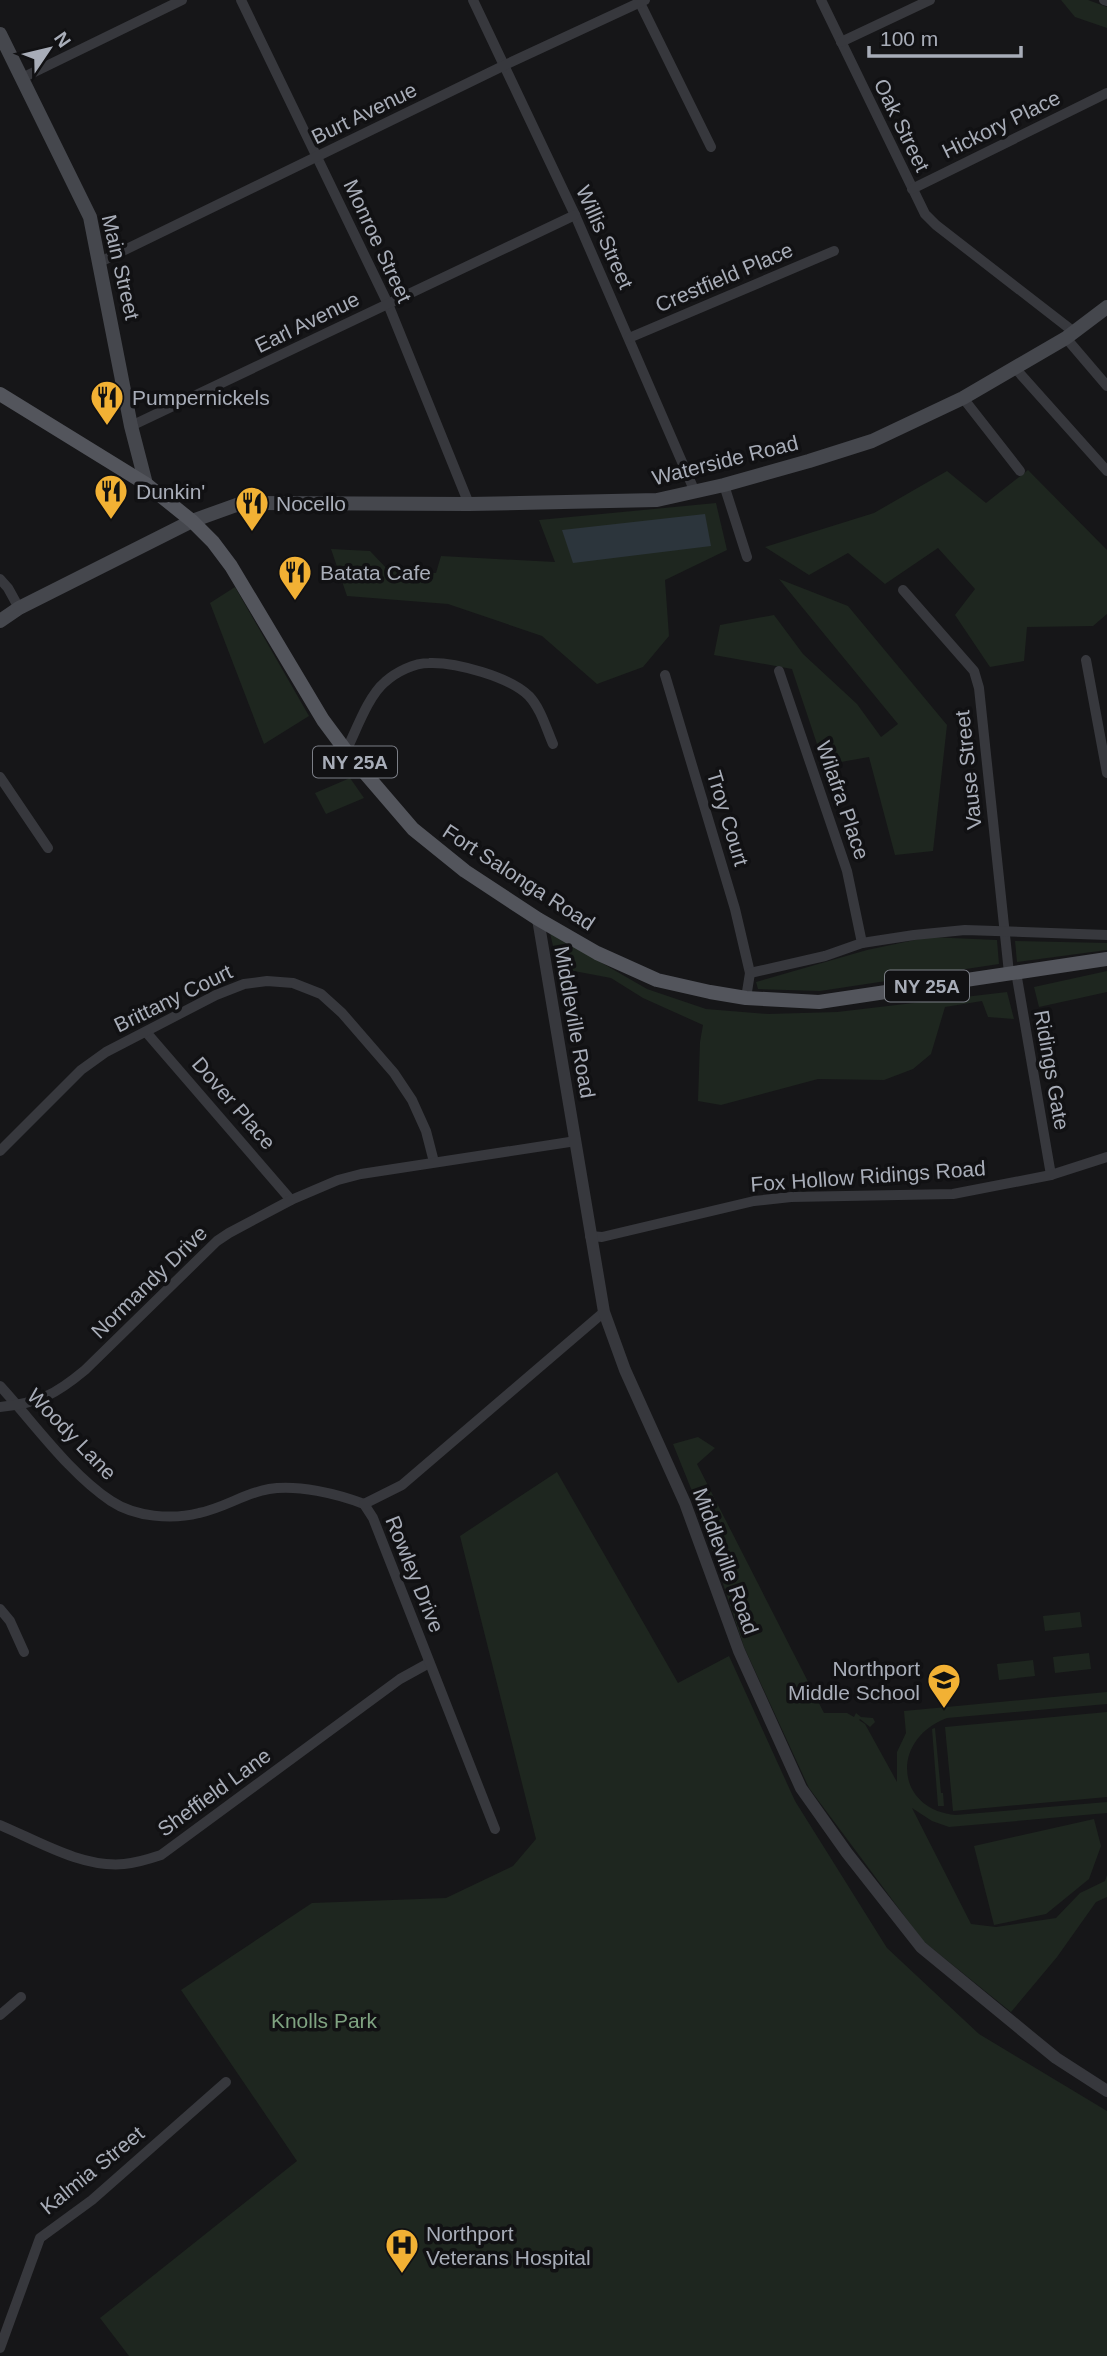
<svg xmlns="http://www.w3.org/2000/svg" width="1107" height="2356" viewBox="0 0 1107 2356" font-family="Arial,sans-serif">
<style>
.green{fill:#1e261f}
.water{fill:#2c353c}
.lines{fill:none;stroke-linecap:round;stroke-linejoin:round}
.minor{stroke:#37383d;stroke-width:10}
.tertiary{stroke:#37383d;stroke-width:12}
.secondary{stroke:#45474d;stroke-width:14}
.primary{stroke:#53555c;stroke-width:14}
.labels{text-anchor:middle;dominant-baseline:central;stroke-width:7;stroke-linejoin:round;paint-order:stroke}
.shield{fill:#111113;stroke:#7b7e86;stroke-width:2}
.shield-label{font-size:19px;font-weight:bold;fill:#a8adb8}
.street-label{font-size:21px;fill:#a8adb8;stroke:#111113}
.poi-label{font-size:21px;fill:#a8adb8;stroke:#111113;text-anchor:start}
.park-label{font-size:21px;fill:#7fa381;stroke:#111113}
</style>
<rect width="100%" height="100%" fill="#161618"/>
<g class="green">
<path d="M1061,0h27l19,7v21l-32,-11z"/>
<path d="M1028,470l79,80v64l-14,12 -66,1 -3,34 -34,6 -35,-52 20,-26 -37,-41 -53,36 -37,-31 -39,22 -44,-28 109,-34 73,-42 39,32z"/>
<path d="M716,503l11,47 -62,30 4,56 -26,31 -46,17 -55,-48 -94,-32 -101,-8 -16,-47 39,2 19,20 47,2 5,-17 114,6 -16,-42z"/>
<path d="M779,579l69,27 99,119 -14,126 -38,4 -26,-98 -45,8 -32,-96 -78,-14 6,-30 54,-10 29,39 54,50 24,33 17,-13z"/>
<path d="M235,587l74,129 -45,28 -54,-141z"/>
<path d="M350,778l14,20 -38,16 -11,-21z"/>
<path d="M550,933l97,56 59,20 62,5 69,-2 170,-20 7,27 -26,-2 -6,-16 -37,6 -14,47 -18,15 -29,11 -66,-1 -97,26 -23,-4 2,-59 3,-17 -60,-27 -32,-20 -53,-10z"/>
<path d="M929,937l68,3 2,24 -179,27 -62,-2 -2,-7 111,-32z"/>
<path d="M1015,941l92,2v7l-90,12z"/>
<path d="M1107,971v21l-68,15 -5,-20z"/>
<path d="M698,1437l17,11 -18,16 127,249h23l7,4 2,-4 5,4 12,1 2,4 -5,5 -10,-8 -1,1 6,4 32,58v-30l9,-19 -2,-22 203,-19v12l-160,14c-58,22 -51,92 9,97l151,-13v11l-158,14 -17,-6 -20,-13 59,116 25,3 60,-9 24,-25 25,-12 2,-6v22l-11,5 -39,55 -46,55 -88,-71 -114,-153 -65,-141 -50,-151 -21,-52z"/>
<path d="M557,1472l121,211 51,-27 66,145 92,147 92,86 128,77v245h-978l-29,-38 197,-157 -116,-171 131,-87 134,-5 67,-32 23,-27 -76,-303z"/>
<path d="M1080,1612l2,15 -37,4 -2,-15z"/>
<path d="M1089,1653l2,16 -36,4 -2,-16z"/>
<path d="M1033,1660l2,16 -36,4 -2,-16z"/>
<path d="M1107,1712v85l-154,14 -8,-84z"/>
<path d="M935,1728l6,65h2l1,13h-6l-6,-77z"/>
<path d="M1094,1819l7,27 -12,33 -43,35 -52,11 -20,-79z"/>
</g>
<path class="water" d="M705,514l6,32 -138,17 -11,-33z"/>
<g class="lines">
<g class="minor">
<path d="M241,0l147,304 81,200"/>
<path d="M473,0l102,215 120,277"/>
<path d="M821,0l104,214 11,11 138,107"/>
<path d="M1104,0l3,1"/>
<path d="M640,3l71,144"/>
<path d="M841,42l89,-42"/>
<path d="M22,78l160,-78"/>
<path d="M912,189l195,-96"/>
<path d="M100,262l405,-197 140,-65"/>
<path d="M629,338l205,-87"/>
<path d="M1066,338l41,48"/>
<path d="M1015,368l92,103"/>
<path d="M963,398l57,73"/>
<path d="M131,426l444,-211"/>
<path d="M724,485l23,72"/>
<path d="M0,579l8,9 11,20"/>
<path d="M903,590l71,81 5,17 30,285"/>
<path d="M1086,660l21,113"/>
<path d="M779,671l68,200 15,72"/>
<path d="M665,675l70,234 15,64"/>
<path d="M346,751c10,-20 22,-55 39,-69 11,-10 29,-19 44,-19 27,-1 81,14 100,33 12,13 17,32 24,48"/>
<path d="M0,777l48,71"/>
<path d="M1016,972l35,203"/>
<path d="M746,998l4,-25 75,-17 37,-13 52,-8 51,-5 142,5"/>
<path d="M146,1032l145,168"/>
<path d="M0,1151l81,-81 25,-18 110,-57 28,-11 23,-3 26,2 28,11 21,19 52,60 18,27 14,31 8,31"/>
<path d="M590,1236l12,1 152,-36 37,-4 162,-3 98,-19 56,-18"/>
<path d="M0,1386c34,37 69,87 111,115 24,16 61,19 88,12 25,-5 46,-20 70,-24 28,-5 69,5 95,15"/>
<path d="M0,1407c39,-4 55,-12 85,-37l132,-129 12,-8 62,-33 47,-20 23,-6 215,-33"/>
<path d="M0,1609l10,12 14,31"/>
<path d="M0,1825c38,16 82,43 124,39 13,-1 25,-5 37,-9l239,-176 29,-16"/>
<path d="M495,1829l-122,-311 -9,-14 38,-19 202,-173"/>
<path d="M0,2015l21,-18"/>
<path d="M0,2348l40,-110 52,-38 134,-118"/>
</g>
<path class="tertiary" d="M538,919l66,393 21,58 60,133 54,148 62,137 46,65 74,94 135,111 51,33"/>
<g class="secondary">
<path d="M0,34l90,183 41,209 15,58"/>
<path d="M0,621l19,-13 173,-87 50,-18 227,1 188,-4 67,-15 85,-24 63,-20 91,-43 103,-60 41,-31"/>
</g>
<path class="primary" d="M0,394l146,90 46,37 21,21 18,24 92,154 23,31 67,78 52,42 73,48 59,34 60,27 53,12 36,6 73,4 288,-43"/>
</g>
<defs>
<symbol id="restaurant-pin" viewBox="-11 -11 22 30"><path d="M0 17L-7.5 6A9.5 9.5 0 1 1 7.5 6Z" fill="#f2b134" stroke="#111113"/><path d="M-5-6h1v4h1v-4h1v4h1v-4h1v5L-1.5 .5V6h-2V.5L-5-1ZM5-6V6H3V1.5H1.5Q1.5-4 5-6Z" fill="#111"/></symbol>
<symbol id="school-pin" viewBox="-11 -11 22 30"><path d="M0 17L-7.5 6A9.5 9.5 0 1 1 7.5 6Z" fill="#f2b134" stroke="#111113"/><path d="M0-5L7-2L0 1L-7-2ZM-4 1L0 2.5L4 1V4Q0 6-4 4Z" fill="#111"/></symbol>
<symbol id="hospital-pin" viewBox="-11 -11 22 30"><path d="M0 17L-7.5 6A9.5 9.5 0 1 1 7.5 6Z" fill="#f2b134" stroke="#111113"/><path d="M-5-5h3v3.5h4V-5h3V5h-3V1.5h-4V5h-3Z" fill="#111"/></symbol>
</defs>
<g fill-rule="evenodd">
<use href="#restaurant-pin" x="88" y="378" width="38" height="52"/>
<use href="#restaurant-pin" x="92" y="472" width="38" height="52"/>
<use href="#restaurant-pin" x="233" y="484" width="38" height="52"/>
<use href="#restaurant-pin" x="276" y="553" width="38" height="52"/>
<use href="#school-pin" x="925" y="1661" width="38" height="52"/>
<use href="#hospital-pin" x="383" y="2226" width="38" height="52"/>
</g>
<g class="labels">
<g class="shield">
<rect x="313" y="746.5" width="84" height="31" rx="5"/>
<rect x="885" y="970.5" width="84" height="31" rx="5"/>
</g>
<g class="shield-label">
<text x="355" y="762">NY 25A</text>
<text x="927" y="986">NY 25A</text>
</g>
<g class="street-label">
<text transform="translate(364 113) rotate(-26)">Burt Avenue</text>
<text transform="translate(1001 124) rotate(-26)">Hickory Place</text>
<text transform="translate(902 125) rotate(64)">Oak Street</text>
<text transform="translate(605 237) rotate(66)">Willis Street</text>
<text transform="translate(378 241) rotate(65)">Monroe Street</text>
<text transform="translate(121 267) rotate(77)">Main Street</text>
<text transform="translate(724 277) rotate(-23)">Crestfield Place</text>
<text transform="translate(307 322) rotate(-26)">Earl Avenue</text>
<text transform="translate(725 460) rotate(-14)">Waterside Road</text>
<text transform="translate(968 770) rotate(-96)">Vause Street</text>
<text transform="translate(843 800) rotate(71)">Wilafra Place</text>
<text transform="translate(728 818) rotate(73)">Troy Court</text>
<text transform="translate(519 877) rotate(33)">Fort Salonga Road</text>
<text transform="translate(173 998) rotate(-26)">Brittany Court</text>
<text transform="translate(575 1022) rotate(80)">Middleville Road</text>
<text transform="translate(1052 1070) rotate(80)">Ridings Gate</text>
<text transform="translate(234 1103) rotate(49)">Dover Place</text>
<text transform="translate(868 1176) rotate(-4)">Fox Hollow Ridings Road</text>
<text transform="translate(149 1282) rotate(-44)">Normandy Drive</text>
<text transform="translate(72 1434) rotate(46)">Woody Lane</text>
<text transform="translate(726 1561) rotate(70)">Middleville Road</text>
<text transform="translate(415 1574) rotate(68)">Rowley Drive</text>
<text transform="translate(214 1792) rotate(-36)">Sheffield Lane</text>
<text transform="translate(92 2170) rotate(-39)">Kalmia Street</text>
</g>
<g class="poi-label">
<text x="132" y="397">Pumpernickels</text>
<text x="136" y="491">Dunkin'</text>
<text x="276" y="503">Nocello</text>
<text x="320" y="572">Batata Cafe</text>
<text x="920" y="1668" text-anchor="end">Northport<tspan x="920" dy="24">Middle School</tspan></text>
<text x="426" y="2233">Northport<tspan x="426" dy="24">Veterans Hospital</tspan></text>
</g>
<g class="park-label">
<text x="324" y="2020">Knolls Park</text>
</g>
</g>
<g transform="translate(49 49) rotate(55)" stroke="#111113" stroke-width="5" paint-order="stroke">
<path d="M0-5L12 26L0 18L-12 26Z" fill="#a8adb8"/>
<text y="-10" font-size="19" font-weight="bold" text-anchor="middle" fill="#a8adb8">N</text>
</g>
<path d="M869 46v10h152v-10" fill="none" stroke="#a8adb8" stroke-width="3.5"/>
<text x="880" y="46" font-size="21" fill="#a8adb8" stroke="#111113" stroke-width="5" paint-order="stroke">100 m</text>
</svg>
